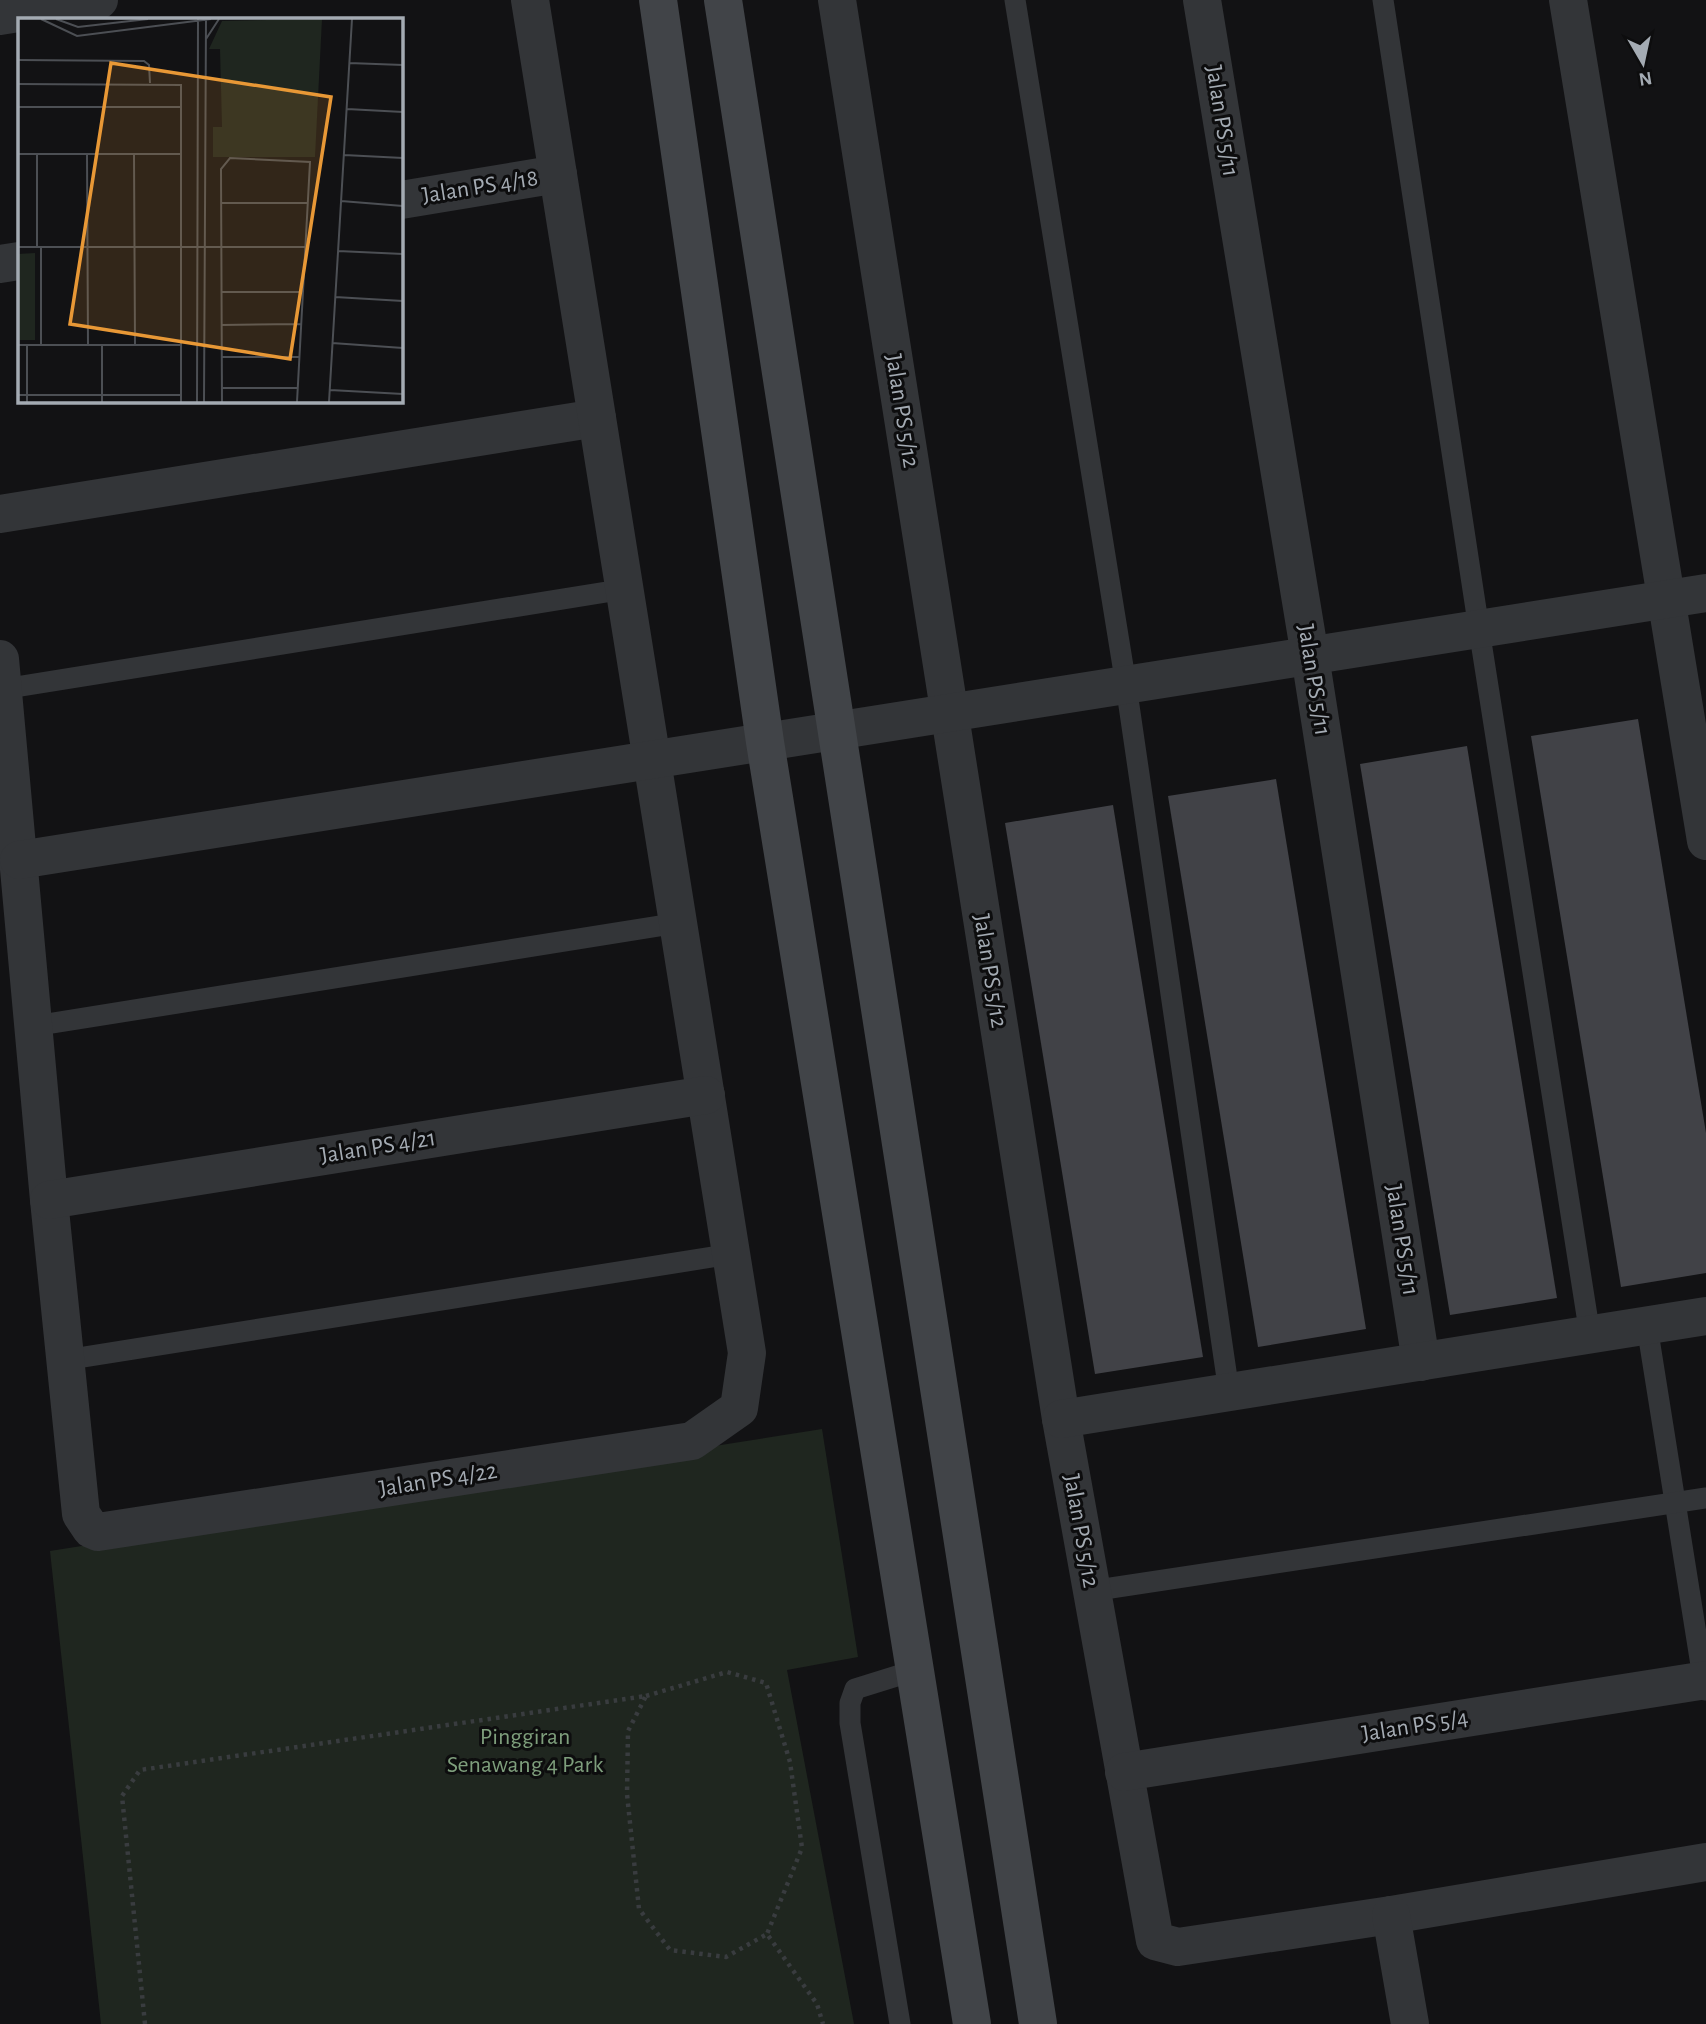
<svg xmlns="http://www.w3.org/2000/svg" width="1706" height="2024" viewBox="0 0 1706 2024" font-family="'Alegreya Sans',sans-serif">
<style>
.green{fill:#1f261f}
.building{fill:#414247}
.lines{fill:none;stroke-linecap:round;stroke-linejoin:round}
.path{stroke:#393c3f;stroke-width:4.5;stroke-dasharray:3.5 5;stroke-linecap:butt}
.lane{stroke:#333538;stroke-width:21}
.street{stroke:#333538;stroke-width:38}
.secondary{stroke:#414448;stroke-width:38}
.labels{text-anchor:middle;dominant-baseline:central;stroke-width:6;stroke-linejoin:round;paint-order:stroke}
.street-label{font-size:24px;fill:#a4abb3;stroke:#0d0d0e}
.park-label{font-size:24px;fill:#7e9e7c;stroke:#0d0d0e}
.inset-road{fill:none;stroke:#4c4f54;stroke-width:2}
.view{fill:#e89836;fill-opacity:0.15;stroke:#e89836;stroke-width:3.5}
.inset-edge{fill:none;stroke:#a4abb3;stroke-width:3.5}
</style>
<rect width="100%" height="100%" fill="#121214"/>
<path class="green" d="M822,1429l36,228 -71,13 67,354h-753l-51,-473z"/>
<g class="building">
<path d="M1638,719l68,414v140l-85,14 -90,-551z"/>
<path d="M1467,746l90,552 -107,17 -90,-551z"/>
<path d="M1276,779l90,550 -108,18 -90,-551z"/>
<path d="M1113,805l90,552 -108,17 -90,-551z"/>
</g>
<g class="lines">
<g class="path">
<path d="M646,1696l81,-24 39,11 24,79 12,86 -35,86"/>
<path d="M145,2024l-23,-228 18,-26 506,-74 -18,35 -1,63 12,115 31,41 56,7 41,-23 50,70 6,20"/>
</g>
<g class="lane">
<path d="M1015,0l111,685 103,707"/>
<path d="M1383,0l96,629 111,706"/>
<path d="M3,689l622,-100"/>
<path d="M34,1026l644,-103"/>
<path d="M1647,1326l58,364"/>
<path d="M65,1360l666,-106"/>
<path d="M1091,1591l615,-93"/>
<path d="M900,2024l-50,-301v-20l5,-14 61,-19"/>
</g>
<g class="street">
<path d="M837,0l224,1419 94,522 23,6 213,-32 315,-53"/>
<path d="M1202,0l108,656 111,706"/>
<path d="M1568,0l138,841"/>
<path d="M0,16l99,-16"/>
<path d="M401,200l157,-26"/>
<path d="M0,264l19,-3"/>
<path d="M0,514l597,-96"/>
<path d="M0,659l49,541 32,314 10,15 7,3 594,-91 47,-33 8,-55 -217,-1353"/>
<path d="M19,860l1687,-267"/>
<path d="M49,1200l657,-105"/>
<path d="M1061,1419l645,-103"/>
<path d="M1124,1772l582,-92"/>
<path d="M1391,1915l19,109"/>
</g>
<g class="secondary">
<path d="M658,0l107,742 207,1282"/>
<path d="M723,0l315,2024"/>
</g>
</g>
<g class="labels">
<g class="street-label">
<text transform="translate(1222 121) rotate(81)">Jalan PS 5/11</text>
<text transform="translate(480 187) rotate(-9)">Jalan PS 4/18</text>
<text transform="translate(902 411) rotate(81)">Jalan PS 5/12</text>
<text transform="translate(1314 680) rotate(81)">Jalan PS 5/11</text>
<text transform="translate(990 971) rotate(81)">Jalan PS 5/12</text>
<text transform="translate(378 1147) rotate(-9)">Jalan PS 4/21</text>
<text transform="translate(1402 1240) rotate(81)">Jalan PS 5/11</text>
<text transform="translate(438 1480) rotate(-9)">Jalan PS 4/22</text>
<text transform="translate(1081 1531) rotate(80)">Jalan PS 5/12</text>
<text transform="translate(1415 1726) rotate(-9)">Jalan PS 5/4</text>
</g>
<g class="park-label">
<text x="525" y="1737">Pinggiran<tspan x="525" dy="28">Senawang 4 Park</tspan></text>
</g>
</g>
<g transform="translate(18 18)">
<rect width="385" height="385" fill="#121214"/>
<path d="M304,1l-7,138h-102v-30h9l-2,-78h-11l13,-28zM17,235v87h-17v-86z" fill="#1f261f"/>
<path class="inset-road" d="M23,1l36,17 134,-17M38,1l22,8 70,-8M188,21l13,-20M0,42l126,1 5,4 1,18M331,45l54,2M0,66l163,1v317M0,89h163M329,91l56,3M0,136h164M69,136l1,191M116,136l1,191M326,137l59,3M323,183l62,5M203,185h87M0,229h287M19,229v-93M23,229v98M320,233l65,3M203,274h81M317,279l68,4M203,307l80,-1M314,325l71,5M0,327h164M9,327v57M84,327v57M203,339h78M204,370h76M312,372l73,4M0,377h163M179,384l1,-383M186,384l2,-383M204,384l-1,-233 9,-11 80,4 -13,240M311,384l23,-383"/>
<path class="view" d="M93,45l220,34 -41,262 -220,-35z"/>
<rect width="385" height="385" class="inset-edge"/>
</g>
<g transform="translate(1643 63) rotate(171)" stroke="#0d0d0e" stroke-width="5" paint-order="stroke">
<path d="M0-5L12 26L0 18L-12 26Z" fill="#a4abb3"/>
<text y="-10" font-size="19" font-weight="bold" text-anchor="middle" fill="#a4abb3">N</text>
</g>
</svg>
